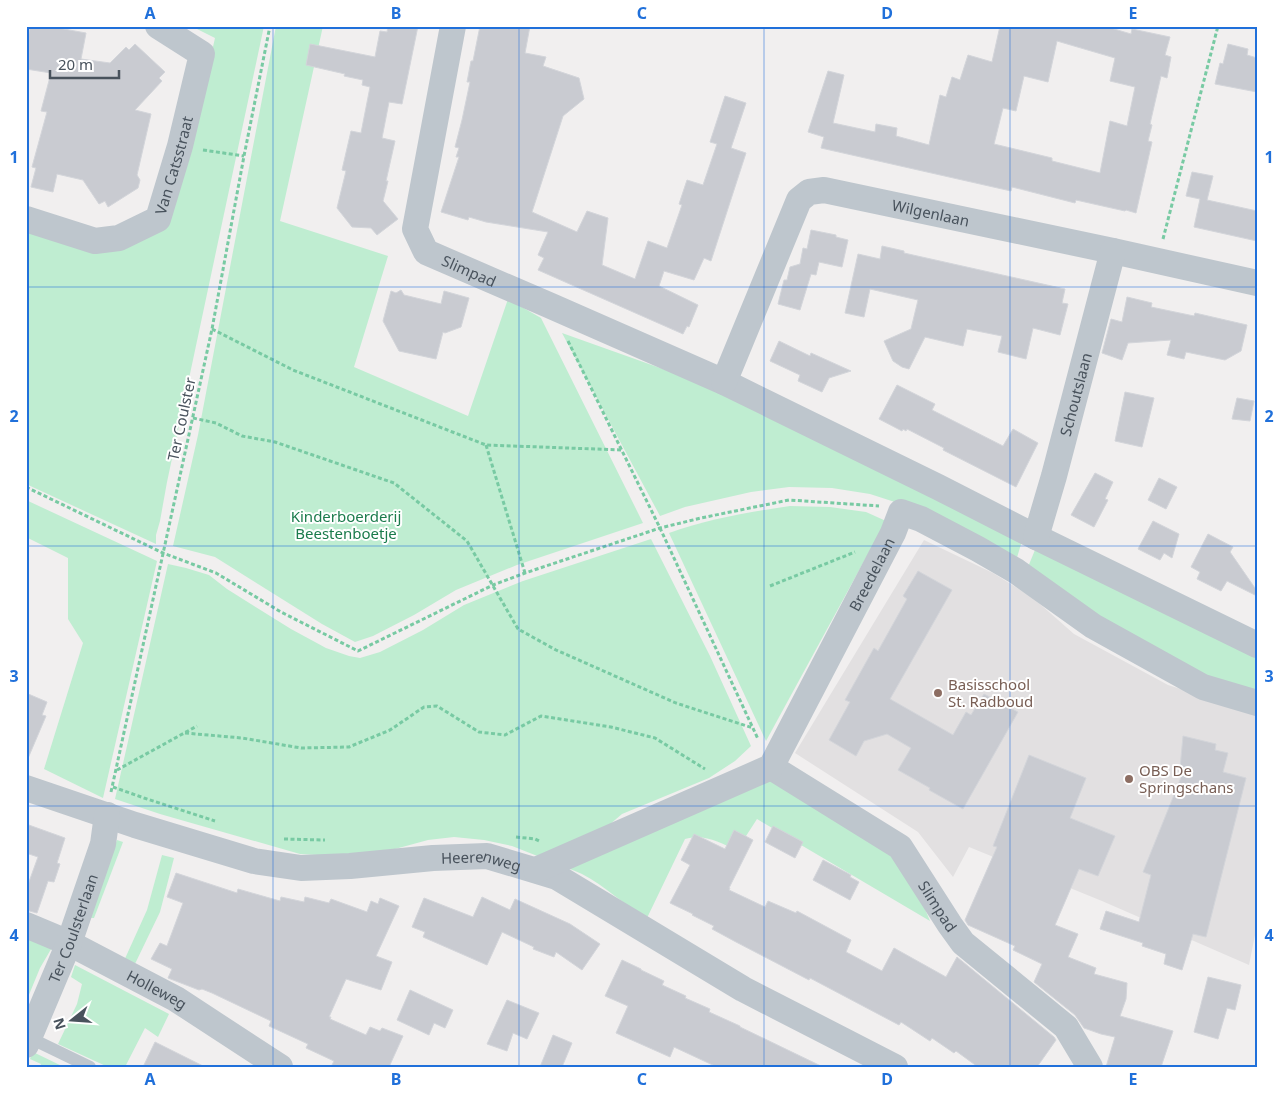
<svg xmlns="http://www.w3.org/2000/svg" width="1283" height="1093" viewBox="0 0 1283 1093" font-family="'Noto Sans',sans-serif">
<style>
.education{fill:#e2e0e1}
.green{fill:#bfedd1}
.building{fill:#c9cbd1;stroke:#d3d5da;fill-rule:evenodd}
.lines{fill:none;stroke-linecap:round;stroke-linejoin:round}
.path{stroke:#78caa3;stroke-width:3;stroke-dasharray:4 2.5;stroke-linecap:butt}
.service{stroke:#bec6cd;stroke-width:12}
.minor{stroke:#bec6cd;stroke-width:26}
.grid{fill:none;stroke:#2070da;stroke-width:1;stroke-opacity:0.55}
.education-dot{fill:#8d6e63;stroke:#fff;stroke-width:2}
.labels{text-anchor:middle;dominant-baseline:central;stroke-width:4;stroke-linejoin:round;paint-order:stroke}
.street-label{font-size:15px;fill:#48525c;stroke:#fff}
.park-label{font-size:15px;fill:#1b7b4c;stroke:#fff}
.education-label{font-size:15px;fill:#785e54;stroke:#fff;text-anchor:start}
.neatline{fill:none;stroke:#2070da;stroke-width:2}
.grid-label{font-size:16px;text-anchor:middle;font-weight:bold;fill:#2070da}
</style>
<rect width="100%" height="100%" fill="#f1efef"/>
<path class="education" d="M924,540l69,33 39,24 42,37 94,51 89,28v212l-8,40 -147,-64 -133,-54 -16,30 -35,-45 -123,-79z"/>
<g class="green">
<path d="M191,26h73l-97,456 -7,39 -4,14v9l-130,-60v-258l75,23 60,-23 32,-90 22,-98z"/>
<path d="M276,26h47l-43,195 108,35 -34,111 114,49 40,-117 33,19 102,205 -126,42 -61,25 -42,25 -41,21 -18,6 -33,-18 -107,-67 -42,-11 25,-111z"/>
<path d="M562,333l160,57 300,151 -7,23 -114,-60 -31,-10 -38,-6 -43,-1 -38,5 -66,15 -25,9z"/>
<path d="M26,500l131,61 -54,237 -59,-29 39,-126 -15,-24v-61l-42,-21z"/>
<path d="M790,506l40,1 36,5 20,9 -120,220 -97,-208c39,-14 80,-21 121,-27z"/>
<path d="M651,539l59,117 41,90 -16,15 -26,17 -87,36 -20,17 -57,28 -33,-13 -28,-6 -30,-3 -26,3 -33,9 -60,7 -35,-2 -140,-40 -45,-15 53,-235 18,4 23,7 18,14 64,40 35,19 23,8 11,2 20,-6 43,-22 41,-25 59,-24z"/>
<path d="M1037,545l220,110v40l-53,-14 -114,-64 -62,-50z"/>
<path d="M760,774l122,71 33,40 15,36 -173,-102 -20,31c-17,-7 -33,-17 -52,-11l-38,79c-23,-13 -42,-32 -65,-44 -6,-3 -13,-5 -19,-8z"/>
<path d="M117,840l6,2 -29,76h-4l6,-21z"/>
<path d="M162,855l12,3 -14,54 -27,56 -10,-5 24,-53z"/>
<path d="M26,939l28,5 -14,24 -14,34z"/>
<path d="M75,965l94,49 -11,23 -13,-9 -20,39h-17l-50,-23 19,-40 5,-20 -11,-7z"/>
<path d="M33,1052l31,15h-24l1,-3 -11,-5z"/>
</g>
<g class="building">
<path d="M30,26h17l39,7 -5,26 29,4 16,-16 3,3 6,-6 30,28 -6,6 3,3 -27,29 16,4 -14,61 3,5 -2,8 -30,19 -3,-6 -6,3 -16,-24 -26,-6 -4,18 -22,-5 5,-19 -4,-1 15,-55 -6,-1 10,-38 -25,-4v-19z"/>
<path d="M388,26h30l-16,78 -13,-2 -7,36 13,3 -9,40h2l-5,20 15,18 -21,16 -6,-7 -19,-1 -15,-19 9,-37 -4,-1 9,-39 10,2 9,-46 -8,-2 1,-5 -19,-4 1,-2 -39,-9 4,-21 65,13 5,-26 7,1z"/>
<path d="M480,26h50l-5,27 21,4 -3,9 36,12 5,21 -21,17 -31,96 45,20 10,-21 21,7 -6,47 33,14 13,-38 19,7 15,-43 -3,-1 8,-24 16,5 14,-41 -7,-2 15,-46 21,7 -15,45 15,5 -35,108 -7,-3 -10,22 -30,-9 -5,15 39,19 -9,22 -2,-1 -4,8 -145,-64 6,-12 -6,-3 10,-23 -62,-10 -17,-5 -1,3 -27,-8 18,-55h-3l3,-9 -4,-1 7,-27 8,-38h-3l4,-21h2z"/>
<path d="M1000,26h104l27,8 1,-5 38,8 -5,18 6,2 -4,21 -6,-2 -11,48 2,1 -4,16 4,1 -16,71 -10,-3 -1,1 -49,-11 -1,3 -63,-16 -1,4 -190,-43 3,-11 -16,-5 20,-61 16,4 -11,48 42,9 1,-8 21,4 -1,8 33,9 11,-50 6,2 6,-20 8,3 8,-25 24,7zM1057,41l58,17 -5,23 25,6 -8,39 -17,-5 -10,52 -48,-12v-3l-58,-14 9,-36 13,3 8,-35 24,6z"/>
<path d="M1228,44l20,5 -1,6 10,3v34l-42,-8 5,-21 3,1z"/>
<path d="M1192,172l21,4 -6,24 50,11v30l-63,-14 6,-28 -14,-3z"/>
<path d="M811,230l25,5v2l12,3 -6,27 -23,-5 -3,13 -5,-1 -11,36 -22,-6 6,-24h3l3,-13 10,-3 3,-16 4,1z"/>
<path d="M882,246l22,5v2l161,36 -3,14 6,1 -8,31 -27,-7 -7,31 -28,-7 4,-16 -35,-7 -4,17 -38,-9 -16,32 -7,-2 -9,-6 -9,-20 27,-12 7,-29 -48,-11 -6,28 -19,-4 13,-59 22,5z"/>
<path d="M401,290l3,5 37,9 3,-13 25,7 -8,29 -16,6 -2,-1 -7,27 -37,-8 -16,-30 8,-30 5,2z"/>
<path d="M1127,297l25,6 -1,4 43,9 1,-3 52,12 -6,26 -16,9 -39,-8 -2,7 -17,-4 4,-15 -43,3 -6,17 -20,-7 9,-34 11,3z"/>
<path d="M779,341l31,15 1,-3 40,18 -22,7 -7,14 -24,-11 2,-6 -30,-14z"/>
<path d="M897,385l38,19 -3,6 71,36 10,-17 25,14 -22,44 -73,-37 1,-2 -37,-19 -1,2 -3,-2 -1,2 -23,-12z"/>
<path d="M1125,392l29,6 -12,49 -27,-6z"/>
<path d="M1237,398l17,3 -4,20 -18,-2z"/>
<path d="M1095,473l18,9 -8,17 3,1 -14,27 -23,-12z"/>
<path d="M1159,478l18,9 -11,22 -18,-9z"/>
<path d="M1153,521l26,13 -7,24 -8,-5 -4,7 -22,-11z"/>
<path d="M1208,534l25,13 -3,5 27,39v5l-30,-15 -6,10 -24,-12 3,-7 -9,-5z"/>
<path d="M918,571l34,19 -62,109 63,36 13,-23 5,3 13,-21 34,18 -55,97 -34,-19 1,-2 -32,-18 13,-22 -24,-14 -23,7 -8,15 -27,-16 21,-38 -5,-2 29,-52 4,3 29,-52 -4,-3z"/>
<path d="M26,693l21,9 -5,13 4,1 -20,47z"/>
<path d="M1183,736l33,8 -1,6 13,3 -5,19 23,6 -40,159 -13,-3 -11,36 -18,-6 2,-10 -24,-8 1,-3 -43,-14 6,-18 33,11 12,-47 -8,-3 41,-102 -4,-2z"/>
<path d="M1029,755l57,23 -16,40 45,18 -17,40 -19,-7 -24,56 23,9 -10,23 28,11 -2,6 33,9 -1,16 -6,17 53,15 -12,36h-55l9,-30 -14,-3 -17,-6 -9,-13 -41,-33 8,-18 -29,-14 2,-4 -47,-21 -3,-5 32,-73 -4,-1z"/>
<path d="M26,824l39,14 -8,25 3,1 -6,18 -6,-1 -11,32 -11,-3v-20l12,-33 -12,-4z"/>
<path d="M773,826l30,16 -8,16 -30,-16z"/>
<path d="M734,830l19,10 -24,48h1l-1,2 36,17 3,-6 28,12 1,-2 54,29 -5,12 36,19 12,-23 52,29 11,-20 97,80 2,3 -19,27h-59l-22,-16 -2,2 -22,-15 -2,3 -29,-19 -2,3 -89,-47 -1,2 -73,-38 -24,-13 2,-3 -22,-11 1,-1 -23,-11 20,-38 -9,-5 13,-26 31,15z"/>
<path d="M823,860l28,15 -1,2 9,5 -9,18 -37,-20z"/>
<path d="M176,873l61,20 1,-4 42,12 1,-4 23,5 1,-5 24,6 2,-4 36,13 4,-11 7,3 2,-6 19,8 -23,50 16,6 -11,28 -35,-11 -17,38h2l-1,2 36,16 4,-8 10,4 2,-3 21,8 -14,31h-58l3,-6 -28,-13 2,-4 -39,-18 2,-5 -59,-28 -10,-4 -3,1 -31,-12 4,-9 -21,-10 9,-16 7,3 16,-43 -16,-6z"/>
<path d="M482,897l28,13 5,-11 55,25 30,20 -18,26 -26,-18 -2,5 -21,-8 1,-2 -32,-15 -15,33 -64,-28 2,-5 -13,-5 12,-29 49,19z"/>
<path d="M622,960l19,9v1l23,11 -2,4 24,11 -1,2 25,11 -1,3 31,14v1l83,40h-106l-43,-20 -4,10 -54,-24 12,-27 -23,-10z"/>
<path d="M1208,977l33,8 -6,25 -8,-2 -9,31 -24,-7z"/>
<path d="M410,990l43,20 -8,18 -11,-5 -5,12 -32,-15z"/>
<path d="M507,1000l32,13 -12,26 -14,-6 -6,18 -20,-7z"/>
<path d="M553,1035l19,8 -10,24h-22z"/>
<path d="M155,1042l50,25h-62z"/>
</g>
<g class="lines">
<g class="path">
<path d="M203,150l41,6"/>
<path d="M1163,239l55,-213"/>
<path d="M212,329l81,41 193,75 136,5"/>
<path d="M568,341l92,187 98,211"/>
<path d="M193,418l23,5 26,13 33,6 119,41 73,58 51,88 38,21 120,53 77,25"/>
<path d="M486,445l39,128"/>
<path d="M26,487l137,66 53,20 65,39 77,39 135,-66 32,-12 135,-45 41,-10 88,-18 90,6"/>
<path d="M770,586l85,-34"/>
<path d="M185,733l57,5 59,10 48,-1 41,-17 34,-23 13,-1 42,26 26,3 36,-19 70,11 44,11 50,31"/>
<path d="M117,770l80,-44"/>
<path d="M113,787l31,11 71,23"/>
<path d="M111,792l101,-463 32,-173 26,-130"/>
<path d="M516,837l19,2 6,3"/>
<path d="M284,839l41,1"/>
</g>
<path class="service" d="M30,1038l60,29"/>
<g class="minor">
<path id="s1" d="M453,26l-38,203 11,23 125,54 173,76 214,105 98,50 221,108"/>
<path id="s2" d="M26,219l69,22 24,-3 39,-19 22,-73 22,-92 -44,-28"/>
<path id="s3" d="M724,382l75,-182 10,-8 15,-2 289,61 144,32"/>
<path id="s4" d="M1036,537l18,-61 59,-225"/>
<path id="s5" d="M771,767l129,80 50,78 13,18 103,84 24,40"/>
<path id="s6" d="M26,788l109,37 119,36 47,7 49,-2 83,-8 54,-2 70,21 186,112 152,78"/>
<path id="s7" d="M536,870l235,-103 122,-234 8,-21 20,7 57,30 38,22 77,55 110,61 54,16"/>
<path id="s8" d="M26,925l43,18 107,56 104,68"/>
<path id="s9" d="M26,1045l43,-102 34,-99 4,-29"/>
</g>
</g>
<path class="grid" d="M273,26v1041M519,26v1041M764,26v1041M1010,26v1041M26,287h1231M26,546h1231M26,806h1231"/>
<g class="education-dot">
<circle cx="938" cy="693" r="5"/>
<circle cx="1129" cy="779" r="5"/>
</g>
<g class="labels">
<g class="street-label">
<text stroke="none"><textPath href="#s2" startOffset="196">Van Catsstraat</textPath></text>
<text stroke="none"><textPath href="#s3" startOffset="334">Wilgenlaan</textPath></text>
<text stroke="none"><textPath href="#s1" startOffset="279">Slimpad</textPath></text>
<text stroke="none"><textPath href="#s4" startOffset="148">Schoutslaan</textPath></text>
<text transform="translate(181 419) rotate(-78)">Ter Coulster</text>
<text stroke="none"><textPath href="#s7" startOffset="474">Breedelaan</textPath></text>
<text stroke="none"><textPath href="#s6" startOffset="468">Heerenweg</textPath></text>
<text stroke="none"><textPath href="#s5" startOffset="222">Slimpad</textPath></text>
<text stroke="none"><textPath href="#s9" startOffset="126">Ter Coulsterlaan</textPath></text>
<text stroke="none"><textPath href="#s8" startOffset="146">Holleweg</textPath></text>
</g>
<g class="park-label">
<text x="346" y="516">Kinderboerderij<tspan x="346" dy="17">Beestenboetje</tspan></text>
</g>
<g class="education-label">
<text x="948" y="684">Basisschool<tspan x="948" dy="17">St. Radboud</tspan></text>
<text x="1139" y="770">OBS De<tspan x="1139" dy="17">Springschans</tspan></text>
</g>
</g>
<rect width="1283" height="1093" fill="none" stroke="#ffffff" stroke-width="55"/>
<g transform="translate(72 1020) rotate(253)" stroke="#ffffff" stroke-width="4" paint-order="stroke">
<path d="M0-4L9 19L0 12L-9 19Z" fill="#48525c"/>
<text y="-8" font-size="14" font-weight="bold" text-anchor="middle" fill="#48525c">N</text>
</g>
<path d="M50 70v8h69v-8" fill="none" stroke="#48525c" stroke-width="2.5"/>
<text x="58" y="70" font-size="15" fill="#48525c" stroke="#ffffff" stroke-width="4" paint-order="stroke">20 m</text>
<rect x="28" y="28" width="1228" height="1038" class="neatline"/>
<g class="grid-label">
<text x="150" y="19">A</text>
<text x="396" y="19">B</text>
<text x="642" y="19">C</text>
<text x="887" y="19">D</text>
<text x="1133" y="19">E</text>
<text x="14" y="163">1</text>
<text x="1269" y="163">1</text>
<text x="14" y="422">2</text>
<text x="1269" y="422">2</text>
<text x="14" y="682">3</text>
<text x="1269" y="682">3</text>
<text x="14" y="941">4</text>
<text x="1269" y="941">4</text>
<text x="150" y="1085">A</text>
<text x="396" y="1085">B</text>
<text x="642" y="1085">C</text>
<text x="887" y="1085">D</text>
<text x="1133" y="1085">E</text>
</g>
</svg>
